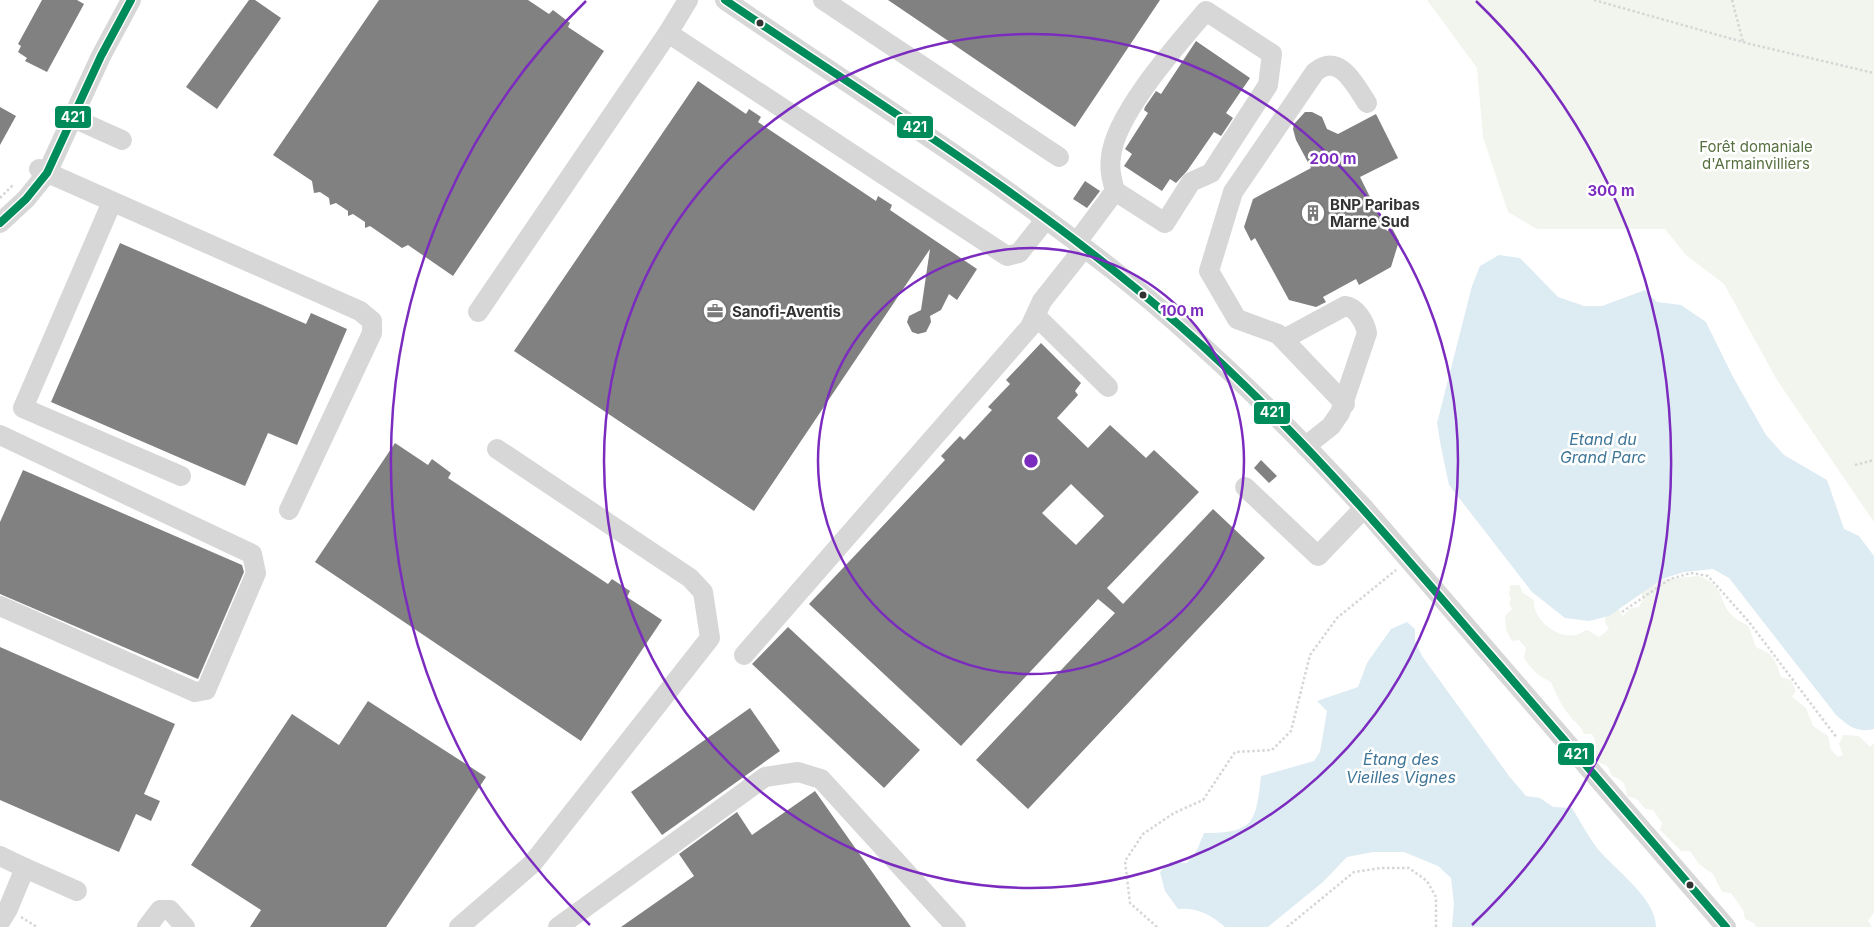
<svg xmlns="http://www.w3.org/2000/svg" width="1874" height="927" viewBox="0 0 1874 927" font-family="Inter,sans-serif">
<style>
.green{fill:#f1f5ed}
.water{fill:#ddebf3}
.building{fill:#818181;fill-rule:evenodd}
.lines{fill:none;stroke-linecap:round;stroke-linejoin:round}
.path{stroke:#d6d6d6;stroke-width:2.5;stroke-dasharray:2.5 2.5;stroke-linecap:butt}
.minor{stroke:#d7d7d7;stroke-width:20}
.bus-1-casing{stroke:#fff;stroke-width:11}
.bus-1{stroke:#008b5a;stroke-width:8}
.ring{fill:none;stroke:#7b2cbf;stroke-width:2.5}
.bus-dot{fill:#333;stroke:#fff;stroke-width:2}
.labels{text-anchor:middle;dominant-baseline:central;stroke-width:5;stroke-linejoin:round;paint-order:stroke}
.park-label{font-size:15px;fill:#56703f;stroke:#fff}
.poi-label{font-size:15px;font-weight:bold;fill:#333;stroke:#fff;text-anchor:start}
.water-label{font-size:16px;font-style:italic;fill:#3f7597;stroke:#fff}
.centre{fill:#7b2cbf;stroke:#fff;stroke-width:2.5}
.ring-label{font-size:15px;text-anchor:middle;font-weight:bold;fill:#7b2cbf;stroke:#fff;stroke-width:5;stroke-linejoin:round;paint-order:stroke}
.line-badge{stroke:#fff;stroke-width:2}
.badge-label{font-size:14px;text-anchor:middle;font-weight:bold;fill:#fff}
</style>
<rect width="100%" height="100%" fill="#fff"/>
<g class="green">
<path d="M1427,0h447v522l-97,-142 -53,-96 -38,-29 -21,-26h-128l-29,-17 -25,-75 -6,-69z"/>
<path d="M1698,576c29,9 19,28 37,42 3,3 10,5 13,8 4,6 5,16 9,22 16,4 19,14 24,29l10,3 5,11 -4,6 14,11 7,18 15,10 3,14 7,7 5,-2 -4,-11 4,-9 16,1 11,11 4,-4v169l-6,9 4,6h-116l-2,-4 -9,-4 -2,-9 -12,-17 -9,-1 -9,-18 -14,-10 -9,-13h-9l-21,-21 2,-7 -9,-13 -8,-1 -8,-10 -10,-3c-1,-12 -4,-16 -15,-20l-4,-9 -16,-9 -4,-10 8,-6 -4,-8h-8c-4,-10 -9,-11 -15,-19 -8,-10 -13,-21 -18,-33 -12,-5 -20,-13 -27,-24l2,-10 -7,-8 -7,1 -6,-11 -1,-14 7,-7 -3,-6 2,-4 -2,-4 1,-10h9l4,8 11,7c-2,19 23,39 42,35 3,-1 8,-4 11,-5l12,7 10,-8 -4,-6 1,-12 11,-4 6,9 8,-8 8,-1 4,-8 -3,-9 9,-9z"/>
</g>
<g class="water">
<path d="M1499,255l21,3 38,39 26,9h18l43,-16 12,12 24,3 25,17 26,53 34,60 18,20 43,25 17,49 15,7 15,20v173c-18,4 -25,-3 -38,-14l-107,-137 -16,-9 -29,3 -22,7 -53,37 -20,5 -24,-3 -33,-26 -83,-107 -8,-38 -4,-24 35,-137 8,-20z"/>
<path d="M1407,622l8,7v12l7,15 87,120 17,20 14,2 13,9 19,1c8,13 16,28 25,40 18,22 59,50 59,79h-204l2,-23 -3,-26 -13,-12 -34,-14h-31l-26,5 -24,25 -55,45h-43c-13,-12 -29,-20 -47,-18l-13,-18 -5,-19 10,-10 17,1 10,-13 7,-17c50,0 52,-10 57,-57l53,-15 6,-9 7,-41 -10,-10 41,-14 9,-24 24,-34z"/>
</g>
<g class="building">
<path d="M42,0h35l7,4 -37,68 -22,-11 2,-3 -9,-6 3,-6 -3,-2z"/>
<path d="M249,0h6l26,18 -64,91 -31,-22z"/>
<path d="M379,0h149l21,14 4,-4 17,13 -2,4 36,24 -151,225 -45,-31 -6,3 -32,-22 -5,2v-6l-12,-8 -5,2v-5l-12,-8 -6,2 -1,-7 -9,-6 -6,1 -2,-12 -39,-26z"/>
<path d="M888,0h272l-85,127z"/>
<path d="M1196,41l54,37 -24,35 7,5 -12,18 -7,-4 -27,39 -11,12 -6,-4 -8,12 -38,-25 8,-12 -7,-5 23,-36 -4,-3 1,-3 11,-16 5,3z"/>
<path d="M698,81l48,33 3,-5 12,8 -3,5 118,79 2,-5 14,9 -2,5 87,59 -20,31 -8,-6 -8,16 -11,6 1,6 -5,10 -8,2 -6,-2 -5,-10 2,-6 12,-6 9,-61 -176,262 -240,-160z"/>
<path d="M0,107l16,9 -16,29z"/>
<path d="M1305,112h7l10,5 5,12 11,5 38,-20 22,44 -38,19 27,54 5,-3 7,13 -8,26 -32,18 -3,-6 -33,18 3,5 -10,5 -27,-7 -34,-62 -4,3 -7,-14 9,-28 58,-31 -15,-28 -3,-11 1,-5z"/>
<path d="M1085,181l15,10 -13,17 -14,-9z"/>
<path d="M120,243l186,81 5,-11 36,16 -50,116 -29,-12 -23,53 -194,-84z"/>
<path d="M1041,343l40,40 -6,8 3,4 -21,23 31,30 22,-23 36,33 8,-8 45,42 -92,96 16,16 90,-95 52,49 -237,251 -52,-49 139,-147 -17,-14 -137,147 -152,-142 136,-144 -4,-4 19,-20 4,4 28,-30 -4,-3 22,-23 -4,-4zM1071,484l33,32 -28,29 -34,-32z"/>
<path d="M395,443l33,22 4,-6 19,14 -3,5 160,106 4,-5 18,12 -3,6 35,23 -81,121 -266,-179z"/>
<path d="M1261,460l16,16 -8,7 -15,-15z"/>
<path d="M23,470l219,95 2,7 -46,107 -198,-85v-72z"/>
<path d="M788,627l132,123 -36,38 -132,-124z"/>
<path d="M0,647l175,77 -31,70 16,7 -9,20 -15,-7 -17,38 -119,-52z"/>
<path d="M368,701l118,76 -100,150h-136l11,-17 -70,-45 101,-151 47,31z"/>
<path d="M750,708l30,43 -118,84 -31,-43z"/>
<path d="M815,791l96,136h-290l73,-51 -15,-22 58,-42 15,23z"/>
</g>
<g class="lines">
<g class="path">
<path d="M1594,0l156,44 124,29"/>
<path d="M1732,0l11,42"/>
<path d="M0,198l12,-12 2,2"/>
<path d="M1855,465l19,-5"/>
<path d="M1622,612l48,-33 21,-6 17,3 41,46 88,116"/>
<path d="M21,917l16,10"/>
<path d="M1157,927l-27,-24 -5,-42 18,-27 31,-21 29,-13 32,-48 37,-2 19,-19 19,-76 27,-37 59,-48"/>
<path d="M1287,927l67,-55 27,-4h28l18,13 9,16v30"/>
</g>
<g class="minor">
<path d="M725,0c130,89 265,173 388,270 91,72 173,153 251,238l362,419"/>
<path d="M823,0l236,157"/>
<path d="M668,33l339,223 12,-3 27,-34"/>
<path d="M73,118l49,22"/>
<path d="M39,169l321,142 12,10v12l-83,177"/>
<path d="M112,202l-89,206 158,68"/>
<path d="M0,223l26,-24 21,-26 54,-117 30,-56"/>
<path d="M1077,242l38,-51 50,32 26,-41 20,-9 57,-88 4,-31 -66,-43c-28,33 -91,103 -95,146 -2,12 1,23 4,34"/>
<path d="M478,312l190,-279 20,-33"/>
<path d="M1036,316l72,71"/>
<path d="M1284,339l61,-33c11,1 20,16 22,27l-27,80 -9,13 -25,20"/>
<path d="M1345,404l-67,-70 -41,-15 -28,-48 24,-79 82,-120c25,-20 40,13 52,31"/>
<path d="M0,435l252,119 4,19 -50,117 -11,2 -195,-86"/>
<path d="M1245,487l73,69 46,-48"/>
<path d="M744,655l286,-328 12,-26 42,-53"/>
<path d="M0,856l25,12 -17,41 -8,13"/>
<path d="M25,868l52,23"/>
<path d="M147,927l13,-17h10l15,17"/>
<path d="M459,927l73,-63 178,-226 -7,-46 -13,-14 -193,-129"/>
<path d="M558,927l207,-150 33,-5 23,7 135,148"/>
</g>
<defs>
<g id="bus-1">
<path d="M725,0c154,104 314,202 454,325 108,94 201,202 294,310 85,97 169,195 253,292"/>
<path d="M0,223l26,-24 21,-26 54,-117 30,-56"/>
</g>
</defs>
<use href="#bus-1" class="bus-1-casing"/>
<use href="#bus-1" class="bus-1"/>
</g>
<g class="ring">
<circle cx="1031" cy="461" r="213"/>
<circle cx="1031" cy="461" r="427"/>
<path d="M590 925A640 640 0 0 1 586 1M1476 1A640 640 0 0 1 1472 925"/>
</g>
<defs>
<symbol id="building-ring" viewBox="-11 -11 22 22"><circle r="9.5" fill="#fff" stroke="#7a7a7a" stroke-width="1.5"/><path d="M-4-6H4V6H1V3H-1V6H-4ZM-2.5-4.3h1.7v1.8h-1.7ZM.8-4.3h1.7v1.8H.8ZM-2.5-1h1.7V.8h-1.7ZM.8-1h1.7V.8H.8Z" fill="#7a7a7a"/></symbol>
<symbol id="office-ring" viewBox="-11 -11 22 22"><circle r="9.5" fill="#fff" stroke="#7a7a7a" stroke-width="1.5"/><path d="M-6-3h4V-5.5h4V-3h4V5H-6ZM-1-4.5V-3h2v-1.5ZM-6 0V1H6V0Z" fill="#7a7a7a"/></symbol>
</defs>
<g fill-rule="evenodd">
<use href="#building-ring" x="1299" y="199" width="28" height="28"/>
<use href="#office-ring" x="701" y="297" width="28" height="28"/>
</g>
<g class="bus-dot">
<circle cx="760" cy="23" r="4.5"/>
<circle cx="1143" cy="295" r="4.5"/>
<circle cx="1690" cy="885" r="4.5"/>
</g>
<g class="labels">
<g class="park-label">
<text x="1756" y="146">Forêt domaniale<tspan x="1756" dy="17">d'Armainvilliers</tspan></text>
</g>
<g class="poi-label">
<text x="1330" y="204">BNP Paribas<tspan x="1330" dy="17">Marne Sud</tspan></text>
<text x="732" y="311">Sanofi-Aventis</text>
</g>
<g class="water-label">
<text x="1603" y="439">Etand du<tspan x="1603" dy="18">Grand Parc</tspan></text>
<text x="1401" y="759">Étang des<tspan x="1401" dy="18">Vieilles Vignes</tspan></text>
</g>
</g>
<circle cx="1031" cy="461" r="8" class="centre"/>
<g class="ring-label">
<text x="1333" y="164">200 m</text>
<text x="1611" y="196">300 m</text>
<text x="1182" y="316">100 m</text>
</g>
<g class="line-badge">
<rect x="54" y="105" width="38" height="24" rx="5" fill="#008b5a"/>
<rect x="896" y="115" width="38" height="24" rx="5" fill="#008b5a"/>
<rect x="1253" y="401" width="38" height="24" rx="5" fill="#008b5a"/>
<rect x="1557" y="742" width="38" height="24" rx="5" fill="#008b5a"/>
</g>
<g class="badge-label">
<text x="73" y="122">421</text>
<text x="915" y="132">421</text>
<text x="1272" y="417">421</text>
<text x="1576" y="759">421</text>
</g>
</svg>
